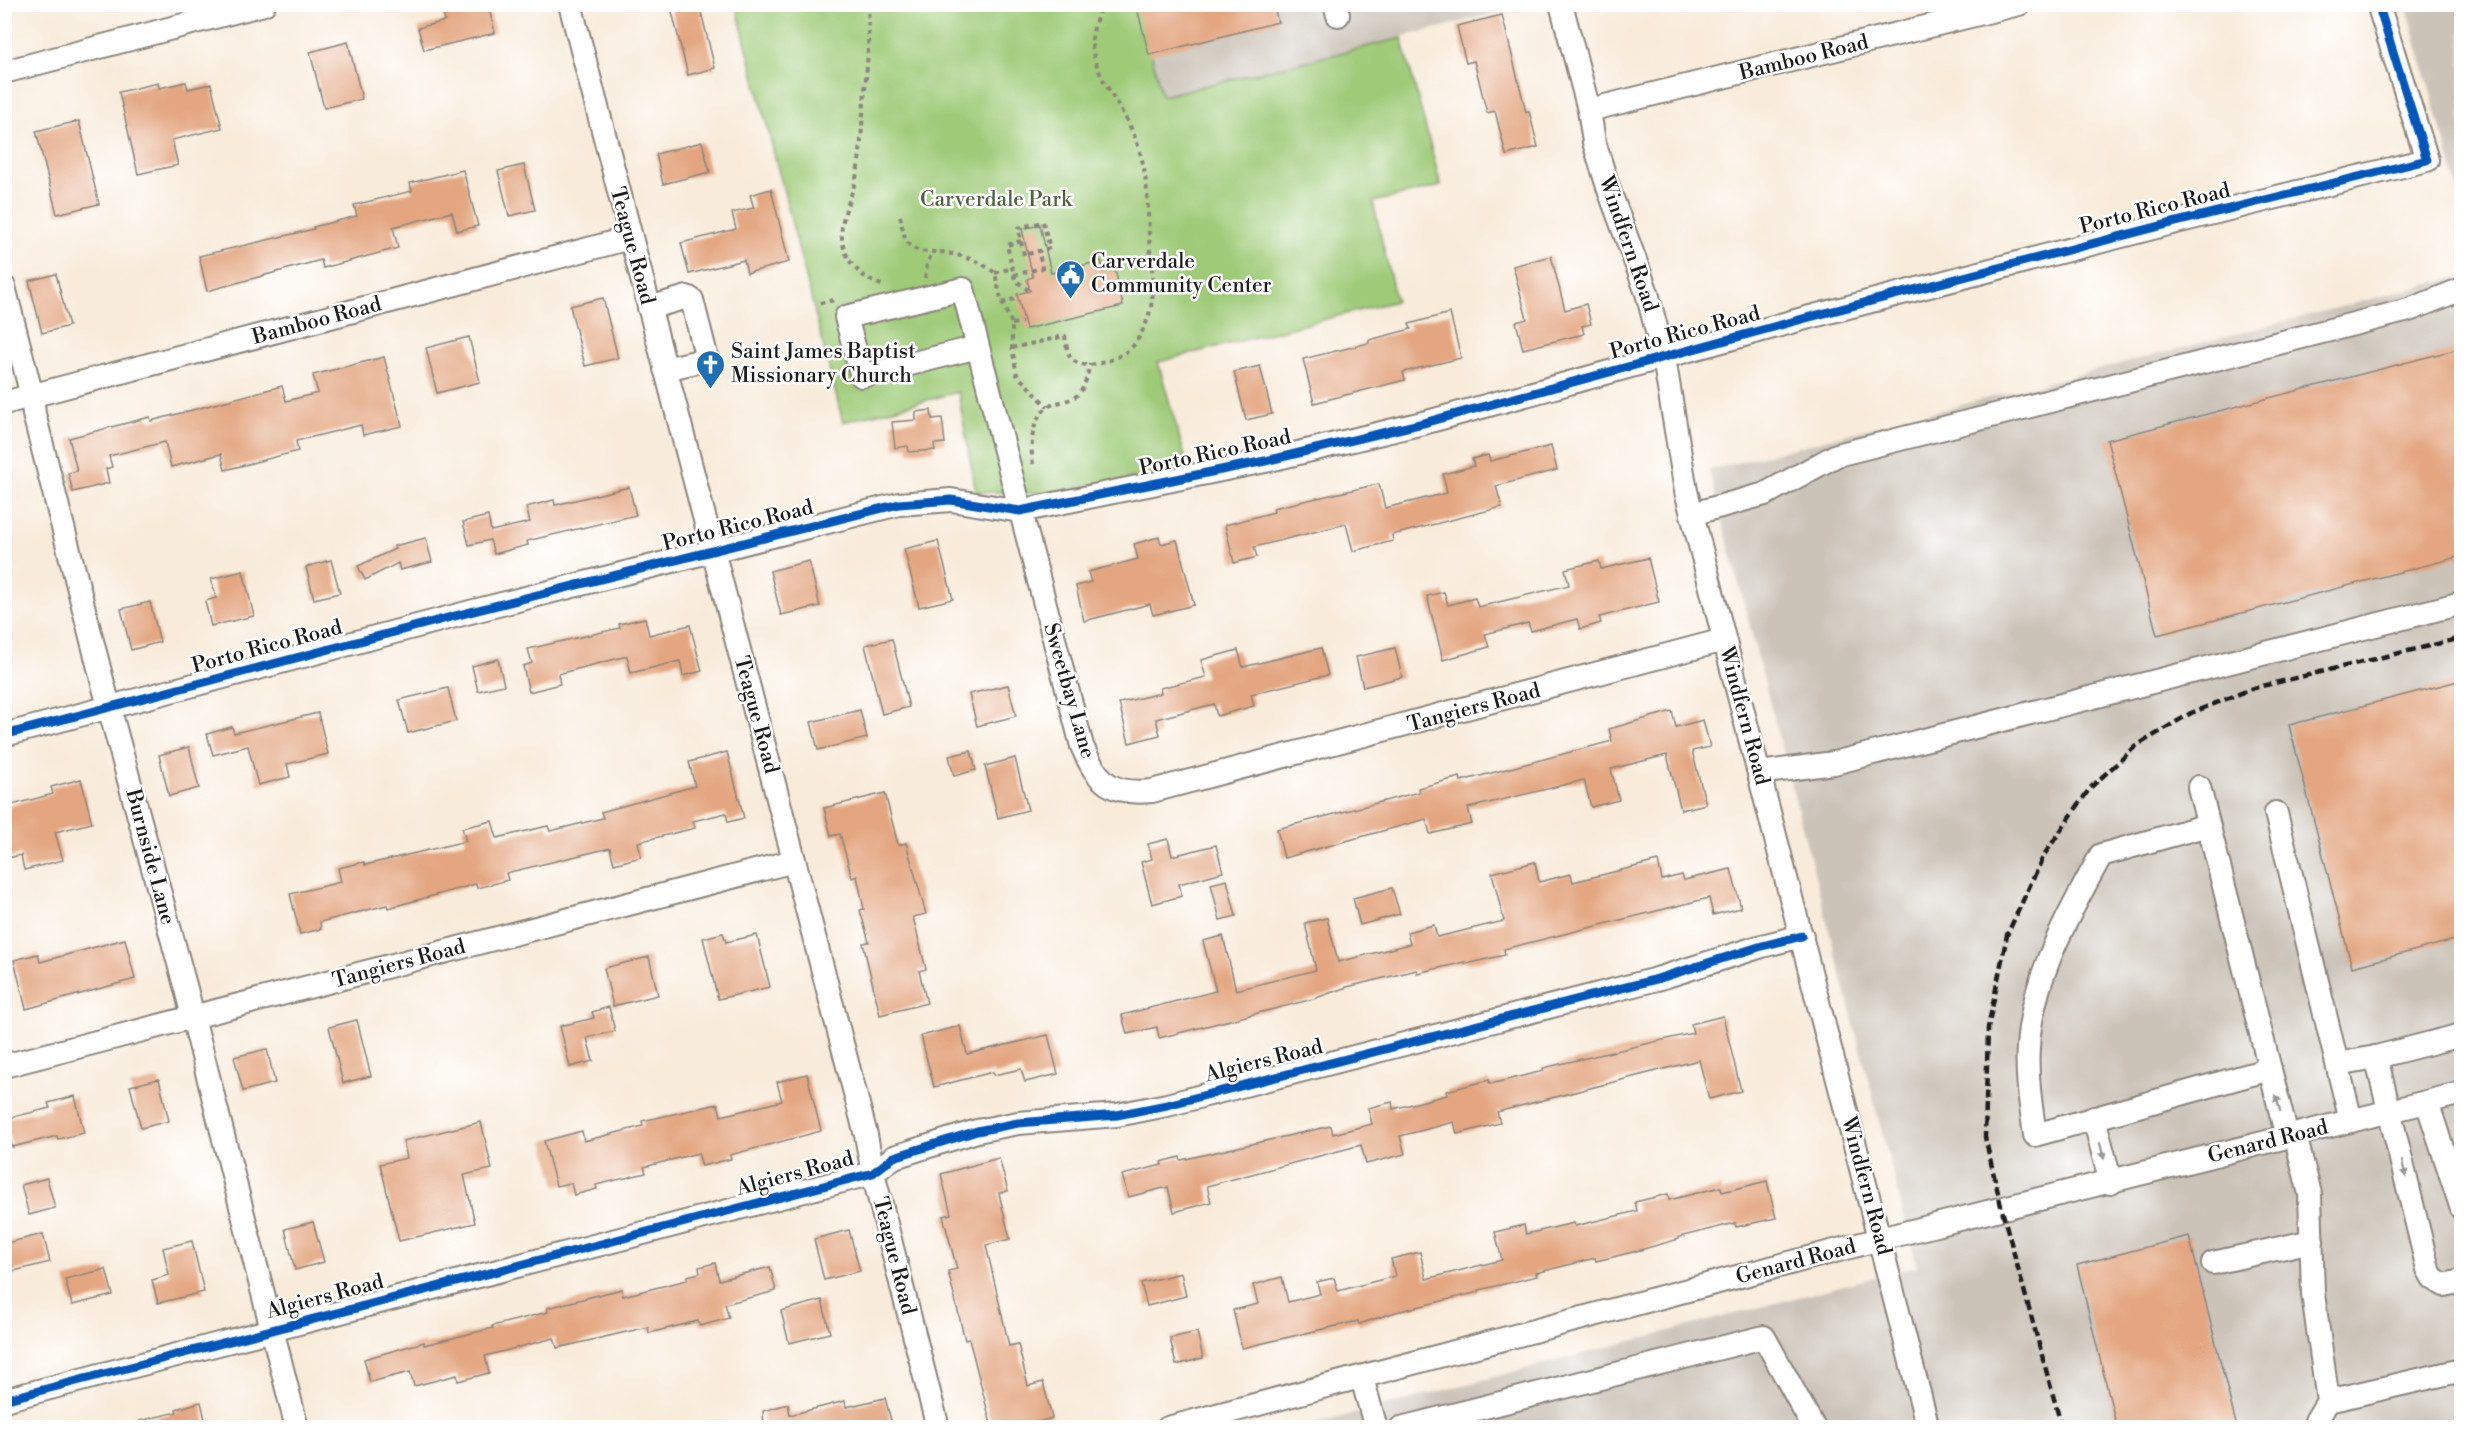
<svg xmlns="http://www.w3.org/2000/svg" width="2466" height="1432" viewBox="0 0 2466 1432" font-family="'Libre Bodoni',serif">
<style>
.industrial{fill:#cbc3b8}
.green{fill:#9fcb78;stroke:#5e744a;stroke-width:1.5}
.building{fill:#e3a680}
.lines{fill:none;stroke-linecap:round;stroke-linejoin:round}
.minor-casing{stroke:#8a847b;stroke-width:26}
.path{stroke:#8a847b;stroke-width:4;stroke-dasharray:4.5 4.5;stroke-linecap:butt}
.minor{stroke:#fff;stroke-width:22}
.rail{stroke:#1c1c1c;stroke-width:4.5;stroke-dasharray:9 4.5;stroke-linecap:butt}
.cycleway-casing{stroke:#fff;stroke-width:13}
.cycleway{stroke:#0057b8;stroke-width:9}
.oneway{fill:#999}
.labels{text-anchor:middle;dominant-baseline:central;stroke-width:5;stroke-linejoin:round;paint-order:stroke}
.street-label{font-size:21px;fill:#1c1c1c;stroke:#fff}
.park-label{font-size:21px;fill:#506241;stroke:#fff}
.poi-label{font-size:21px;fill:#1c1c1c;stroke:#fff;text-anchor:start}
</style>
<rect width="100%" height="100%" fill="#fff"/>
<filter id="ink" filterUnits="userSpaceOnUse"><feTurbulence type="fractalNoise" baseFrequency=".0167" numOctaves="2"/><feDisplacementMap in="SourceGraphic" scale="12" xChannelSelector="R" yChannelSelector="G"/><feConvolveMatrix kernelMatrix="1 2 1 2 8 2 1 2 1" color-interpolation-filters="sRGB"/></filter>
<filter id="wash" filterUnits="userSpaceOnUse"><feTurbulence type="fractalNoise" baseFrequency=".008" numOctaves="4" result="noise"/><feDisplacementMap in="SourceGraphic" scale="24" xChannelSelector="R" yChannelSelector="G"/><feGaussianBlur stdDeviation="1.35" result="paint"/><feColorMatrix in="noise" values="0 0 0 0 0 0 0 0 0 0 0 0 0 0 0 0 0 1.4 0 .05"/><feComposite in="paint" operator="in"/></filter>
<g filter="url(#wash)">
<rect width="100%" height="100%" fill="#f8ebda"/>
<g class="industrial">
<path d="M1139,5h392l-369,91z"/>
<path d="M2406,5h55v195z"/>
<path d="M2461,276v1151l-1161,1 617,-162 -208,-796z"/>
</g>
<path class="green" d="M736,5h403l23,91 240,-58 39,148 -68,16 23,99 -238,61 29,102v5l-141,24 -70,-1 -18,-100 -115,30z"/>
<g id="blocks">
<g class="building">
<path d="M440,4h48l7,29 -71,17 -6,-22 27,-7z"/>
<path d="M670,4h29l16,64 -27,7z"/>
<path d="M1136,4h137l5,18 -129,33z"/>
<path d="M1502,15l24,97 3,-1 9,36 -32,8 -11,-44 -8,2 -13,-52 -8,2 -9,-37z"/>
<path d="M348,42l14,57 -38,9 -14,-56z"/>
<path d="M186,82l2,7 23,-5 11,44 -50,12 6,25 -40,9 -19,-82 39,-9 1,5z"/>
<path d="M79,121l20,83 -42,10 -21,-83z"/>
<path d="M702,142l8,30 -47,12 -7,-30z"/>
<path d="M524,165l11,45 -26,6 -11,-45z"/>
<path d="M463,170l15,56 -21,5 -5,-19 -59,15 5,21 -75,20 -2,-8 -114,31 -8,-35 115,-27 -1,-2 44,-11 -3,-11 58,-14 -2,-8z"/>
<path d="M771,189l18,73 -42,11 -3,-13 -55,14 -8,-31 55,-14 -4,-16 22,-5 -4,-13z"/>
<path d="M1040,225l11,48 50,-12 3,11 11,-3 8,37 -97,23 -9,-35 13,-3 -3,-12 6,-2 -11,-48z"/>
<path d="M1551,256l14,54 21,-6 5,20 -9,2 2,8 -61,15 -7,-27 11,-3 -14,-53z"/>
<path d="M56,274l13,52 -27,7 -13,-52z"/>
<path d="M603,298l15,60 -33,8 -15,-60z"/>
<path d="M1450,313l11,45 -58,14 2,8 -91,23 -11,-44 66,-16v-3l42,-11 -2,-5z"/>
<path d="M469,337l11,45 -43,11 -11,-45z"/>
<path d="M2462,348v208l-305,79 -50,-195z"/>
<path d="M384,357l18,69 -39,9 -2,-10 -65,16 2,10 -73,19 -4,-16 -50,13 -6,-25 -56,14 3,11 -6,2 3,14 -36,9 -5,-19 9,-2 -8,-33 81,-21 1,4 131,-35 4,15 32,-8 -5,-18z"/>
<path d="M1260,366l12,48 -26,6 -12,-48z"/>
<path d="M931,410l1,9 10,-1 3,25 -11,1 1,6 -26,2 -1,-6 -13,2 -3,-26 24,-2v-8z"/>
<path d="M1551,446l6,24 -61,16 6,21 -110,28 1,6 -40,10 -7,-27 -92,23 3,10 -23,6 -9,-38 49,-13 -1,-4 106,-24 6,24 62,-15 -4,-19 31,-8 -2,-7 16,-4 2,6z"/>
<path d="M629,487l7,28 -109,26 1,4 -34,9 -4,-14 -21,5 -6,-23 25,-6 3,15 39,-9 -4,-15 28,-7 1,5z"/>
<path d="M1159,537l2,7 16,-4 17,65 -41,10 -3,-11 -66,17 -8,-35 15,-4 -3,-10 50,-13 -4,-15z"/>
<path d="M426,538l6,24 -32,8 -2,-7 -33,17 -7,-14 37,-17 -1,-3z"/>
<path d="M938,541l15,58 -34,8 -15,-58z"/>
<path d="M1648,558l11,44 -60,15 2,6 -21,6 -3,-10 -46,12 -3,-8 -43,11 4,13 -46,13 -16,-64 17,-4 4,13 27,-7 3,9 91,-22 -4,-16 34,-8 2,8z"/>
<path d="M331,560l9,33 -26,6 -8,-32z"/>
<path d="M809,561l11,45 -39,9 -11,-44z"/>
<path d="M243,571l11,45 -43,10 -6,-25 11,-3 -5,-19z"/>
<path d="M150,602l10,40 -29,8 -10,-41z"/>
<path d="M645,618l4,17 41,-10 12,46 -19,5 -3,-15 -49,12 -4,-17 -69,18 2,10 -31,8 -6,-26 9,-3 -4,-14 92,-21 -1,-4z"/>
<path d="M892,639l17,68 -27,7 -17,-69z"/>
<path d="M1321,648l7,27 -77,19 3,12 -37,10 -3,-12 -58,15 4,16 -31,8 -10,-40 42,-10 -1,-5 46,-11 -5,-17 37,-10 5,17z"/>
<path d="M1395,648l7,29 -39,10 -7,-30z"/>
<path d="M498,659l6,26 -26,6 -6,-25z"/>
<path d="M2462,680v258l-110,29 -63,-242z"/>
<path d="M1008,685l8,31 -39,10 -8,-32z"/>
<path d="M448,688l8,33 -48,12 -9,-33z"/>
<path d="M860,710l7,28 -49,12 -7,-28z"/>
<path d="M1672,711l4,16 27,-7 7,27 -18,4 14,53 -25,6 -14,-55 -56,14 8,31 -28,7 -7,-27 -116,28 4,16 -42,10 -4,-15 -142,39 -7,-29 142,-37 -1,-4 42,-11 1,4 151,-40 -3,-12z"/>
<path d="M318,713l10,41 -41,10 3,13 -32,8 -10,-39 -35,9 -6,-21 25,-7 2,6z"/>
<path d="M189,747l10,41 -30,8 -10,-41z"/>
<path d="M971,751l5,19 -22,6 -5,-20z"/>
<path d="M727,752l17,66 -16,4 -2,-9 -33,8 2,7 -57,14 3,15 -27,7 -4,-16 -104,25 2,7 -31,8 -1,-4 -88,24 -1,-3 -67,17 1,7 -21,5 -10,-40 51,-12 -3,-14 26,-6 1,3 101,-24 -4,-13 30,-7 5,17 51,-12 2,5 53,-13 -2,-6 94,-26 -6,-24z"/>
<path d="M1015,758l13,52 -30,8 -13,-52z"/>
<path d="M81,779l11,44 -37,9 8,28 -39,10 -3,-15 -17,4v-52l49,-13 -2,-7z"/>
<path d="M885,793l13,52 8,-2 20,71 -13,3 13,52 -7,2 8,32 -47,12 -17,-72 6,-1 -9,-32 4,-1 -7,-33 -5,2 -12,-44 -9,2 -7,-28z"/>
<path d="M1168,839l4,17 44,-11 7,27 -44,12 3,12 -30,8 -11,-42 11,-3 -4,-15z"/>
<path d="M1658,861l4,19 20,-5 2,5 47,-11 10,39 -28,7 -4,-17 -205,51 1,6 -40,9v-2l-48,11v-3l-70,17 -34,12 -154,39 -2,-11 -30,7 -5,-19 94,-24 -13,-50 20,-5 13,54 80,-20 -11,-47 22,-5 11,44 72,-18 -3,-12 27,-7 3,12 67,-16 -12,-48 43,-11 4,20 32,-8 2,8z"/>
<path d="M1227,880l9,36 -16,4 -9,-36z"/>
<path d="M1392,888l8,26 -40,11 -7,-27z"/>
<path d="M723,933l3,9 31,-7 13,52 -52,12 -15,-61z"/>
<path d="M125,939l10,40 -109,30 -12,-49 24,-6 2,8z"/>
<path d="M649,957l9,38 -45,11 -9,-38z"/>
<path d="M609,1007l6,24 -28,7 6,23 -23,6 -10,-41 34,-8 -2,-6z"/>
<path d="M1723,1016l18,75 -32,8 -10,-39 -202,52 3,11 -43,11 -3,-12 -54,14 5,18 -39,10 -5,-19 -154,41 4,16 -37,10 -6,-25 -40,10 -6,-22 40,-10 -1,-3 19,-5 1,3 150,-34 2,8 39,-10 -4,-16 24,-6 1,7 54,-14 -1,-4 43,-11 1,4 53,-13v-3l150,-35 -2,-9z"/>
<path d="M357,1020l14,56 -28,7 -14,-56z"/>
<path d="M960,1026l7,28 81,-19 10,39 -33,8 -4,-13 -27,6 -1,-3 -59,15 -13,-51z"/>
<path d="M267,1049l8,34 -32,8 -9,-34z"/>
<path d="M807,1074l14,57 -91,24 1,4 -29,7 -4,-13 -54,14 2,6 -50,12 1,4 -23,6 -3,-12 -15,3 -12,-45 38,-10 2,10 59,-15 -1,-5 76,-17 3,12 61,-15 -5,-19z"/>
<path d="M159,1079l10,42 -28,7 -11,-42z"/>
<path d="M75,1096l9,37 -26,6 -1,-3 -45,11 -7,-28 45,-11 -2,-5z"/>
<path d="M481,1122l11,47 -28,6 11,48 -76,18 -19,-77 27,-6 -4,-17z"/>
<path d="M999,1158l9,33 -9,2 11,46 -24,6 23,101 9,-2 10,42 15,-4 9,36 -36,10h-24l-23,-89 -4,1 -17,-69 9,-2 -14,-53 8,-2 -10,-40z"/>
<path d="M47,1178l8,30 -26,7 -8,-30z"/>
<path d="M1767,1181l9,37 -40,9 -1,-4 -56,14v2l-46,13 -37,9 -1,-3 -59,15 1,3 -58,14v2l-83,20 -37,12 -1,-3 -116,27 -9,-38 25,-6 -5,-19 29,-8 6,25 32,-8 -3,-12 17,-4 4,13 57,-15 -4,-17 29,-7 6,27 76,-19 -7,-28 29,-7 2,9 48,-11 1,3 62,-15 -2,-9 33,-8 1,6 52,-13 1,5z"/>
<path d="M313,1222l11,40 -29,8 -10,-41z"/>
<path d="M849,1230l11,41 -36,9 -10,-41z"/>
<path d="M43,1234l7,28 -36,9 -7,-28z"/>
<path d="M2189,1236l48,192h-120l-40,-163z"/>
<path d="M192,1241l12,51 -46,11 -6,-23 17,-5 -6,-27z"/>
<path d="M715,1263l4,17 51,-13 6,24 -51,13 4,14 -29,8 -2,-5 -49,12 -1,-6 -91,21 -3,-10 -69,18 4,17 -31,8 -1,-6 -43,11 -4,-14 -40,10 -6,-23 60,-17v3l69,-17 -1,-2 56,-14 -1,-4 75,-19 1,7 64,-16v-4l13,-3 -1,-6z"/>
<path d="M106,1269l7,26 -41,10 -7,-26z"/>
<path d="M1181,1273l5,23 -39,10 -6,-23z"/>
<path d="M822,1300l8,33 -41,10 -8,-32z"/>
<path d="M1197,1332l6,26 -27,7 -6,-27z"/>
<path d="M885,1398l8,30h-129l-1,-17 25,-7 2,11 55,-14 1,6z"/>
<path d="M201,1402l6,26h-67l-1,-7 38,-9 -1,-3z"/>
</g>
</g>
</g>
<g filter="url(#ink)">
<use href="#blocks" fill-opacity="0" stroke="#8a847b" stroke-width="1.5"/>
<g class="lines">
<defs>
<g id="minor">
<path d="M570,4l296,1131 7,38 65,255"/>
<path d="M1335,4l3,11"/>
<path d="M1561,4l28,106 5,32 15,48 38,103 17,65 22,133 242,937"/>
<path d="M4,72l260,-68"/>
<path d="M1589,110l430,-106"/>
<path d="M4,287l28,109 2,18 75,293 77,282 111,439"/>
<path d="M649,308l38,-11 5,3 14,55 -6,6 -35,8"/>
<path d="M978,347l-15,-58 -117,28 16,59 116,-29 104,399c16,37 29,49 70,45l572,-151"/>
<path d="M4,403l626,-165"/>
<path d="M1692,514l73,-20 72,-39 572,-145 53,-21"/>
<path d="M4,735l470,-124 425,-107 52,-4 69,11 245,-50 162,-39 379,-104 358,-93 263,-65 -49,-156"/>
<path d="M1759,773l75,-10 628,-160"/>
<path d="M2199,787l88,350"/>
<path d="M2276,813l75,308"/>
<path d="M2208,825l-107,30c-33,61 -69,122 -73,192 -2,29 3,60 7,88l235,-66"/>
<path d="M2376,1057l52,212 5,9 11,7 18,-4"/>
<path d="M2338,1064l38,-7 86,-22"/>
<path d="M4,1066l790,-205"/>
<path d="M2427,1102l35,107"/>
<path d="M2094,1118l17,65"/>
<path d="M2295,1135l15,59 3,100 15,107 -12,20v7"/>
<path d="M2213,1263l99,-22"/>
<path d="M1362,1378l14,50"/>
<path d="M4,1400l869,-227 21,-16 83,-26 41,-8 99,-8 50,-10 490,-126 105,-33 40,-10"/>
<path d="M2328,1401l134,-31"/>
<path d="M1168,1428l712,-189 582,-146"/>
<path d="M1401,1428l363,-91 50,91"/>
</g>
</defs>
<use href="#minor" class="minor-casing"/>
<g class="path">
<path d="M868,4c2,37 -2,74 -5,110 -2,20 -2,40 -6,59 -4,25 -20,46 -14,71 4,20 20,35 39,41"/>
<path d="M900,216c2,8 3,20 8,27 10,13 26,7 40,10 15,3 35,9 47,20l7,30 10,21v24l5,27 31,32"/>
<path d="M1043,222l7,26 -26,7 -6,-27z"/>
<path d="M1021,241l-14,4 8,35 13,10"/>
<path d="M995,273l17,-5"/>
<path d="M1014,275l28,-7 -3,-16"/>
<path d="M925,278l2,-14 5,-11"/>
<path d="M820,303l14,-3"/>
<path d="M1002,303l15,-5"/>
<path d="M1012,324l10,-2"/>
<path d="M1012,348l53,-12c1,7 2,16 6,22 12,16 52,0 62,-12 10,-13 17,-29 19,-46 2,-17 0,-33 -2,-49 -3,-37 0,-73 -13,-108 -11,-34 -46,-68 -45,-103 1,-13 6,-24 9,-36"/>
<path d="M1033,464c-3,-18 -2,-45 15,-57 10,-7 25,-4 33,-16 5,-7 7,-19 9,-27"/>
</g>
<use href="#minor" class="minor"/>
<path class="rail" d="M2062,1428l-60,-218 -17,-73 3,-109 19,-93 37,-80 46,-67 46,-42 55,-33 63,-25 208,-50"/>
<defs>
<g id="cycleway">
<path d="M4,735l470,-124 425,-107 52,-4 69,11 245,-50 162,-39 379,-104 358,-93 263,-65 -49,-156"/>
<path d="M4,1400l869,-227 21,-16 83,-26 41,-8 99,-8 50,-10 490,-126 105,-33 40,-10"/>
</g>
</defs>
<use href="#cycleway" class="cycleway-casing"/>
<use href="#cycleway" class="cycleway"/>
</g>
<defs><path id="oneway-solid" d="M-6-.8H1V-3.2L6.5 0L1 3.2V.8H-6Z" transform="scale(1.5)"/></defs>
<g class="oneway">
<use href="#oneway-solid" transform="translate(2278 1103) rotate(-105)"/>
<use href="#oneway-solid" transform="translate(2102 1151) rotate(75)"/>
<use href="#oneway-solid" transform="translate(2404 1169) rotate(76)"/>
</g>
</g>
<defs>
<symbol id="civic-pin" viewBox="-11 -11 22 30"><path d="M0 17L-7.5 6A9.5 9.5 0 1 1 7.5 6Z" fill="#1f6fb2" stroke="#fff"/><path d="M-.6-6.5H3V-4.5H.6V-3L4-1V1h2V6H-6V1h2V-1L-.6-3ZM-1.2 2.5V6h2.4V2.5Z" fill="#fff"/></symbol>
<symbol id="church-pin" viewBox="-11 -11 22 30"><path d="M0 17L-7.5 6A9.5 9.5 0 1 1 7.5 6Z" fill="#1f6fb2" stroke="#fff"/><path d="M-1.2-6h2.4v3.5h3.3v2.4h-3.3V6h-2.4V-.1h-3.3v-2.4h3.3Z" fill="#fff"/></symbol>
</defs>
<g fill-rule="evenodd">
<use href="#civic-pin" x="1054" y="258" width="33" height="45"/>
<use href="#church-pin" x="694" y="348" width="33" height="45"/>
</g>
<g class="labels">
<g class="street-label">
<text transform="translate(1804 58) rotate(-14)">Bamboo Road</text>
<text transform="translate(2155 209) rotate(-14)">Porto Rico Road</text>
<text transform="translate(1628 244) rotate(71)">Windfern Road</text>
<text transform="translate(632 246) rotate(75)">Teague Road</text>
<text transform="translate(317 321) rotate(-15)">Bamboo Road</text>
<text transform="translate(1685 333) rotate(-15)">Porto Rico Road</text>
<text transform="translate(1215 453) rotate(-12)">Porto Rico Road</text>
<text transform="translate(738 526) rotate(-14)">Porto Rico Road</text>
<text transform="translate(267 647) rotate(-15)">Porto Rico Road</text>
<text transform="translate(1069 691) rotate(74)">Sweetbay Lane</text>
<text transform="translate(1474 708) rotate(-15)">Tangiers Road</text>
<text transform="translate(756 715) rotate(75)">Teague Road</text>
<text transform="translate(1744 716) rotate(75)">Windfern Road</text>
<text transform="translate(150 857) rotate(75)">Burnside Lane</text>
<text transform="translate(399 964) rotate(-15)">Tangiers Road</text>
<text transform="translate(1264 1061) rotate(-14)">Algiers Road</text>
<text transform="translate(2268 1142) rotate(-14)">Genard Road</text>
<text transform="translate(795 1174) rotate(-15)">Algiers Road</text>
<text transform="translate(1866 1186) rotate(75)">Windfern Road</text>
<text transform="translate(894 1256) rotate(76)">Teague Road</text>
<text transform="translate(1796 1262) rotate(-15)">Genard Road</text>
<text transform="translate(325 1297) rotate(-15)">Algiers Road</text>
</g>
<g class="park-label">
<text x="996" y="200">Carverdale Park</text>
</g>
<g class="poi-label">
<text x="1091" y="262">Carverdale<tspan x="1091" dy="24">Community Center</tspan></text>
<text x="731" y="352">Saint James Baptist<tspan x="731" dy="24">Missionary Church</tspan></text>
</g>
</g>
<rect width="2466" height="1432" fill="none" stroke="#fff" stroke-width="24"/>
</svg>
